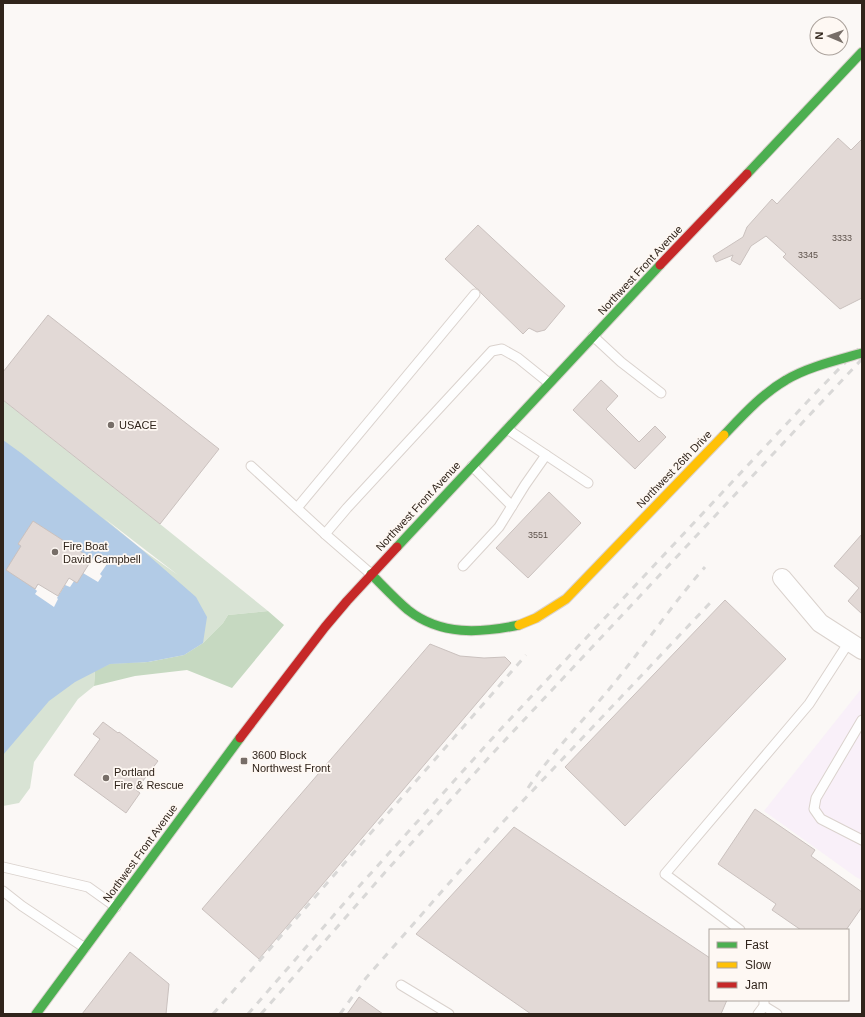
<svg xmlns="http://www.w3.org/2000/svg" width="865" height="1017" viewBox="0 0 865 1017" font-family="Arial,sans-serif">
<style>
.commercial{fill:#f9f0f9}
.green{fill:#d8e3d4;fill-rule:evenodd}
.forest{fill:#c6d9c1}
.water{fill:#b2cbe6}
.pier{fill:#fbf8f6}
.building{fill:#e2d9d6;stroke:#cac1be}
.lines{fill:none;stroke-linecap:round;stroke-linejoin:round}
.lane-casing{stroke:#dad2cd;stroke-width:11}
.street-casing{stroke:#dad2cd;stroke-width:20}
.fast-casing{stroke:#dad2cd;stroke-width:11}
.jam-casing{stroke:#dad2cd;stroke-width:11}
.lane{stroke:#fefefe;stroke-width:9}
.street{stroke:#fefefe;stroke-width:18}
.fast{stroke:#4caf50;stroke-width:9}
.jam{stroke:#c62828;stroke-width:9}
.rail{stroke:#d9d8d7;stroke-width:3;stroke-dasharray:7 7;stroke-linecap:butt}
.fast-bridge-casing{stroke:#dad2cd;stroke-width:11;stroke-linecap:butt}
.slow-bridge-casing{stroke:#dad2cd;stroke-width:11;stroke-linecap:butt}
.fast-bridge{stroke:#4caf50;stroke-width:9}
.slow-bridge{stroke:#ffc107;stroke-width:9}
.poi-dot{fill:#776e68;stroke:#fef8f3;stroke-width:1.5}
.labels{text-anchor:middle;dominant-baseline:central;stroke-width:3.5;stroke-linejoin:round;paint-order:stroke}
.number-label{font-size:9px;fill:#5c514a}
.street-label{font-size:11px;fill:#30241b;stroke:#fef8f3}
.poi-label{font-size:11px;fill:#30241b;stroke:#fef8f3;text-anchor:start}
</style>
<rect width="100%" height="100%" fill="#fbf8f6"/>
<path class="commercial" d="M862,688v192l-6,-3 -92,-66z"/>
<path class="green" d="M3,400l157,124 108,87 -40,4 -5,8 -20,20 -19,12 -89,16 -1,15 -16,13 -44,63 -4,26 -11,15 -16,3zM104,518l74,57 -38,-27z"/>
<path class="forest" d="M268,611l16,14 -52,63 -45,-18 -52,6 -41,10 1,-15 15,-7 38,-2 36,-7 19,-12 20,-20 5,-8z"/>
<path class="water" d="M3,440l18,13 119,95 56,49 11,20 -4,26 -19,12 -36,7 -38,2 -35,18 -26,19 -46,54z"/>
<g class="pier">
<path d="M94,556l13,8 -7,10 2,2 -4,6 -15,-9z"/>
<path d="M45,562l29,19 -4,6 -5,-2 -8,13 1,1 -4,8 -19,-13 2,-3 -2,-2 11,-17z"/>
</g>
<g class="building">
<path d="M838,138l13,12 11,-11v159l-22,11 -57,-52 3,-3 -20,-18 -15,10 -11,19 -9,-5 2,-5 -17,7 -3,-6 30,-19 4,-10 25,-28 5,5z"/>
<path d="M478,225l87,81 -20,24 -8,2 -8,-4 -6,6 -42,-41 -2,-3 -3,-2 -31,-29z"/>
<path d="M48,315l171,134 -59,75 -157,-124v-28z"/>
<path d="M601,380l17,16 -12,13 33,33 16,-16 11,11 -31,32 -62,-59z"/>
<path d="M549,492l32,31 -53,55 -32,-30z"/>
<path d="M33,521l59,38 -15,24 -8,-5 -11,18 -20,-12 -3,5 -29,-19 15,-24 -3,-2z"/>
<path d="M862,534v80l-14,-13 11,-13 -25,-22z"/>
<path d="M725,600l61,59 -161,167 -60,-59z"/>
<path d="M430,644l30,12 24,2 21,-1 6,6 -252,296 -57,-50z"/>
<path d="M103,722l15,11 1,-1 39,29 -22,29 4,3 -14,20 -52,-38 26,-36 -7,-5z"/>
<path d="M755,809l60,41 -4,6 51,36v15l-16,23h-45l-29,-20 4,-6 -58,-40z"/>
<path d="M514,827l196,131v42h17l-6,14h-190l-115,-80z"/>
<path d="M130,952l39,32 -3,30h-84z"/>
<path d="M359,997l24,17h-36z"/>
</g>
<g class="lines">
<defs>
<g id="lane">
<path d="M593,336l28,26 40,31"/>
<path d="M507,429l81,54"/>
<path d="M251,466l74,68 46,40"/>
<path d="M472,466l40,40"/>
<path d="M297,508l178,-214"/>
<path d="M325,534l22,-26 145,-157 10,-2 16,9 31,25"/>
<path d="M463,566l36,-39 26,-42 21,-30"/>
<path d="M862,720l-46,78 -2,11 7,10 41,21"/>
<path d="M3,867l85,20 28,20"/>
<path d="M3,891l19,15 63,42"/>
<path d="M740,930l-75,-56 144,-170 40,-62"/>
<path d="M401,985l48,29"/>
<path d="M764,1006l13,8"/>
<path d="M758,1014l6,-8v-6"/>
</g>
<path id="street" d="M782,578l38,45 42,27"/>
<g id="fast">
<path d="M747,174l115,-122"/>
<path d="M397,547l263,-282"/>
<path d="M371,574c12,12 24,25 37,36 33,26 72,23 111,15"/>
<path d="M36,1014l204,-276"/>
</g>
<g id="jam">
<path d="M660,265l87,-91"/>
<path d="M240,738l85,-111 22,-26 50,-54"/>
</g>
</defs>
<use href="#lane" class="lane-casing"/>
<use href="#street" class="street-casing"/>
<use href="#fast" class="fast-casing"/>
<use href="#jam" class="jam-casing"/>
<use href="#lane" class="lane"/>
<use href="#street" class="street"/>
<use href="#fast" class="fast"/>
<use href="#jam" class="jam"/>
<g class="rail">
<path d="M528,788c27,-40 61,-73 91,-111 29,-36 55,-75 86,-110"/>
<path d="M213,1014l313,-359"/>
<path d="M248,1014l106,-122 145,-161 309,-330 54,-56"/>
<path d="M261,1014l127,-145 105,-116 369,-394"/>
<path d="M340,1014l26,-36 135,-154 210,-222"/>
</g>
<defs>
<path id="fast-bridge" d="M724,435c19,-20 38,-41 62,-55 21,-13 52,-20 76,-27"/>
<path id="slow-bridge" d="M519,625l17,-7 30,-19 158,-164"/>
</defs>
<use href="#fast-bridge" class="fast-bridge-casing"/>
<use href="#slow-bridge" class="slow-bridge-casing"/>
<use href="#fast-bridge" class="fast-bridge"/>
<use href="#slow-bridge" class="slow-bridge"/>
</g>
<g class="poi-dot">
<circle cx="111" cy="425" r="4"/>
<circle cx="55" cy="552" r="4"/>
<rect x="240" y="757" width="8" height="8" rx="2"/>
<circle cx="106" cy="778" r="4"/>
</g>
<g class="labels">
<g class="number-label">
<text x="842" y="238">3333</text>
<text x="808" y="255">3345</text>
<text x="538" y="535">3551</text>
</g>
<g class="street-label">
<text transform="translate(640 270) rotate(-47)">Northwest Front Avenue</text>
<text transform="translate(674 469) rotate(-46)">Northwest 26th Drive</text>
<text transform="translate(418 506) rotate(-47)">Northwest Front Avenue</text>
<text transform="translate(140 853) rotate(-54)">Northwest Front Avenue</text>
</g>
<g class="poi-label">
<text x="119" y="425">USACE</text>
<text x="63" y="546">Fire Boat<tspan x="63" dy="13">David Campbell</tspan></text>
<text x="252" y="755">3600 Block<tspan x="252" dy="13">Northwest Front</tspan></text>
<text x="114" y="772">Portland<tspan x="114" dy="13">Fire &amp; Rescue</tspan></text>
</g>
</g>
<rect width="865" height="1017" fill="none" stroke="#30241b" stroke-width="8"/>
<rect x="709" y="929" width="140" height="72" fill="#fef8f3" stroke="#aca39d"/>
<rect x="717" y="942" width="20" height="6" fill="#4caf50" stroke="#aca39d"/>
<text x="745" y="949" font-size="12" fill="#30241b">Fast</text>
<rect x="717" y="962" width="20" height="6" fill="#ffc107" stroke="#aca39d"/>
<text x="745" y="969" font-size="12" fill="#30241b">Slow</text>
<rect x="717" y="982" width="20" height="6" fill="#c62828" stroke="#aca39d"/>
<text x="745" y="989" font-size="12" fill="#30241b">Jam</text>
<g transform="translate(829 36) rotate(272)"><circle r="19" fill="#fef8f3" stroke="#aca39d"/>
<path d="M0-3L7 15L0 10L-7 15Z" fill="#776e68"/>
<text y="-6" font-size="11" font-weight="bold" text-anchor="middle" fill="#30241b">N</text>
</g>
</svg>
